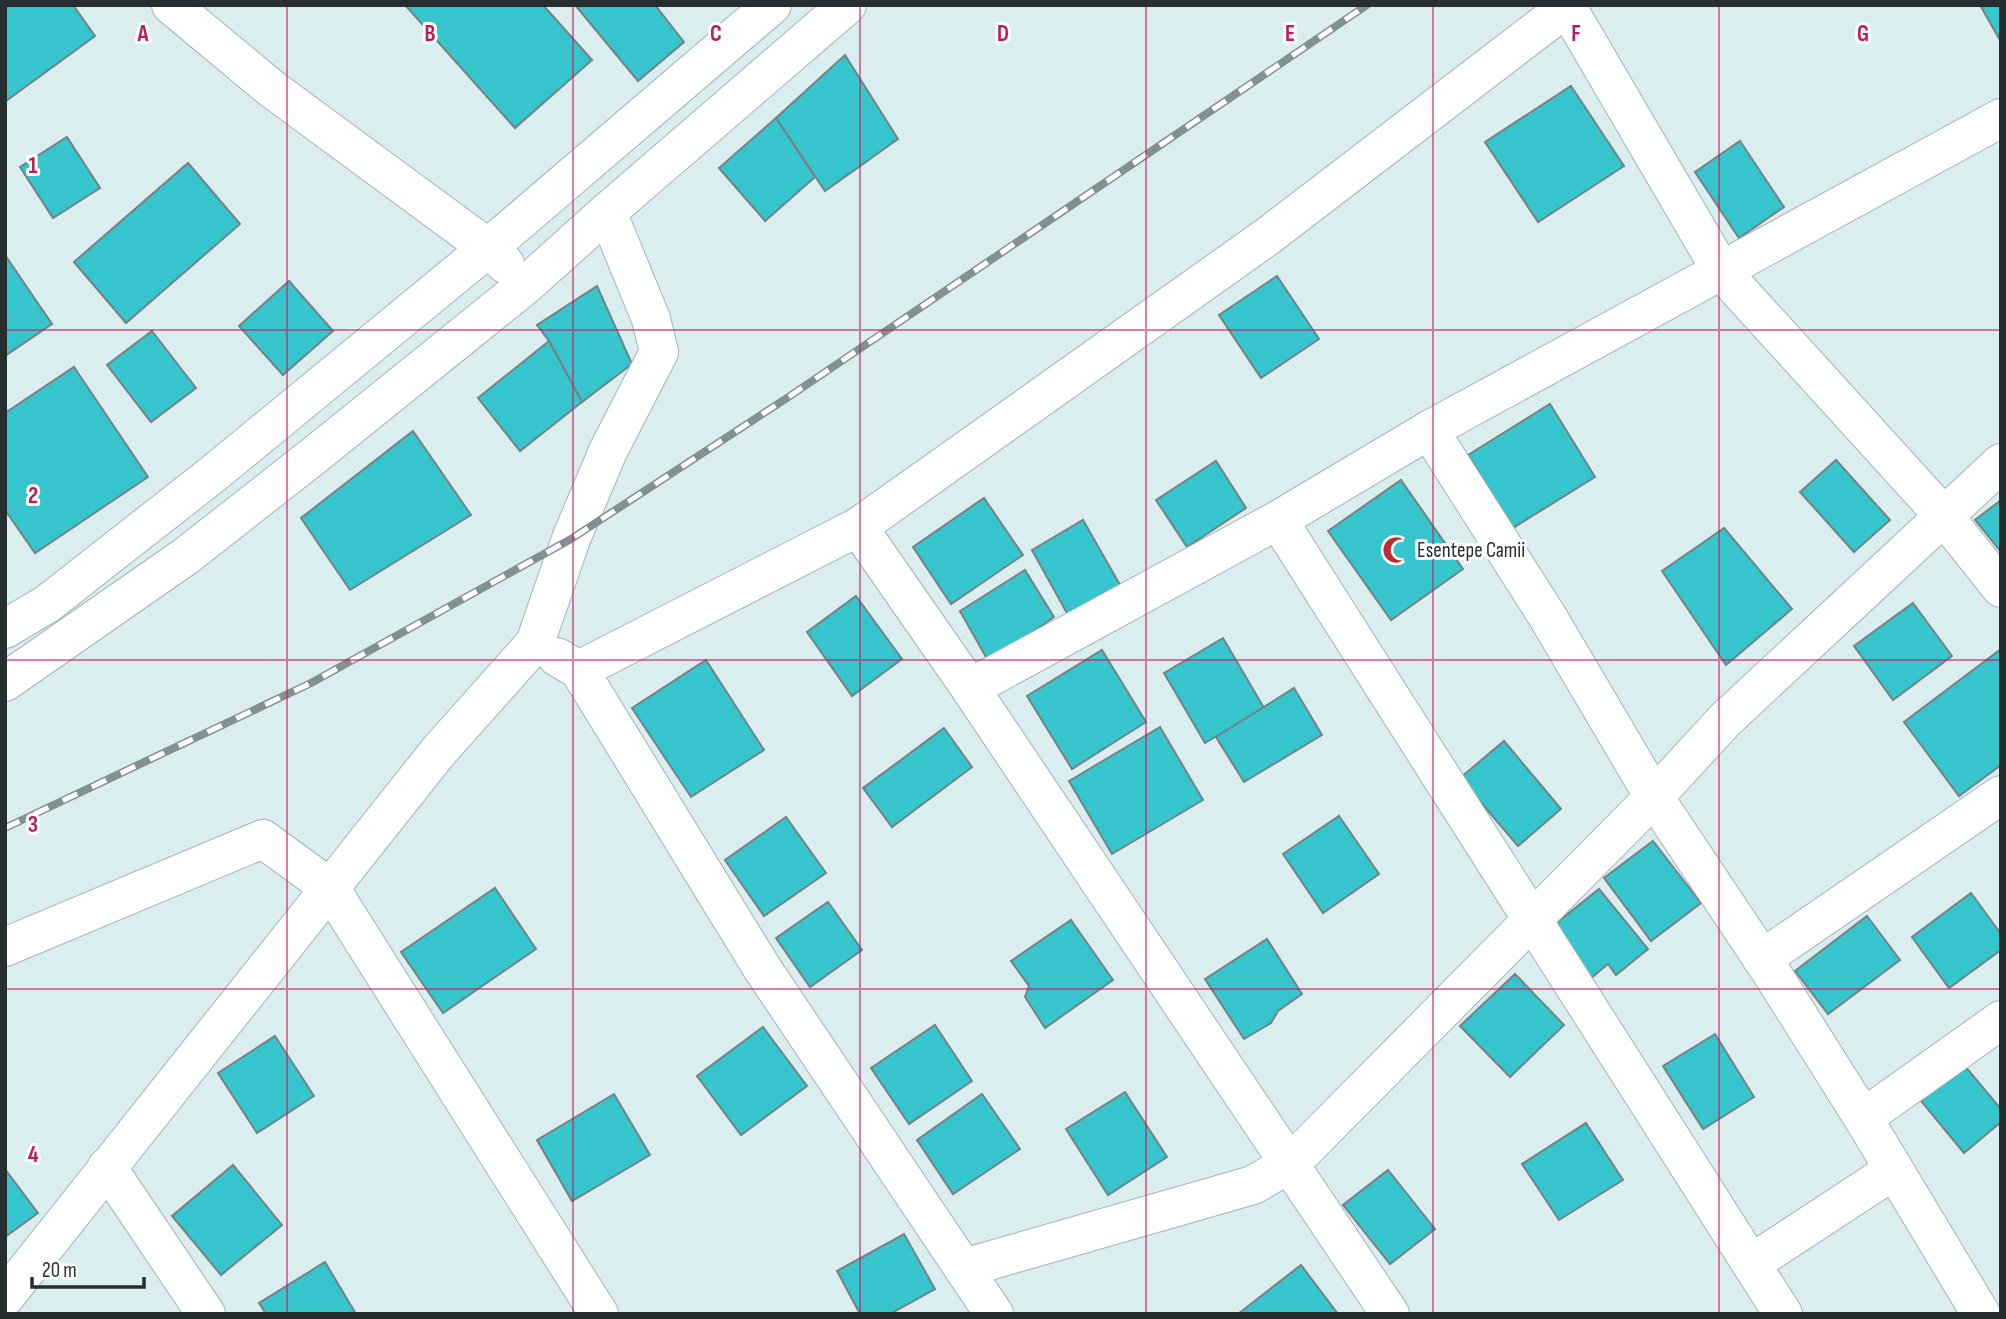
<svg xmlns="http://www.w3.org/2000/svg" width="2006" height="1319" viewBox="0 0 2006 1319" font-family="'Sofia Sans Condensed',sans-serif">
<style>
.building{fill:#36c4cd;stroke:#738385;stroke-width:2}
.lines{fill:none;stroke-linecap:round;stroke-linejoin:round}
.minor-casing{stroke:#a3b4b5;stroke-width:40}
.minor{stroke:#fff;stroke-width:38}
.rail-casing{stroke:#839091;stroke-width:8}
.rail{stroke:#fff;stroke-width:5;stroke-dasharray:16;stroke-linecap:butt}
.grid{fill:none;stroke:#c2185b;stroke-width:2;stroke-opacity:0.55}
.labels{text-anchor:middle;dominant-baseline:central;stroke-width:6;stroke-linejoin:round;paint-order:stroke}
.poi-label{font-size:21px;fill:#272e2f;stroke:#fff;text-anchor:start}
.grid-label{font-size:23px;text-anchor:middle;font-weight:bold;fill:#c2185b;stroke:#fff;stroke-width:6;stroke-linejoin:round;paint-order:stroke}
</style>
<rect width="100%" height="100%" fill="#dbeeef"/>
<g class="building">
<path d="M5,5h68l22,31 -89,65z"/>
<path d="M405,5h138l49,55 -77,68z"/>
<path d="M575,5h80l29,37 -46,39z"/>
<path d="M1980,5h21v37z"/>
<path d="M845,55l53,84 -73,52 -49,-73z"/>
<path d="M1571,86l53,80 -86,56 -53,-80z"/>
<path d="M776,118l39,59 -50,44 -46,-53z"/>
<path d="M67,137l33,51 -47,30 -33,-51z"/>
<path d="M1740,141l44,66 -45,31 -44,-66z"/>
<path d="M188,163l52,61 -114,99 -52,-61z"/>
<path d="M5,255l47,69 -47,32z"/>
<path d="M1277,276l42,63 -58,39 -42,-63z"/>
<path d="M289,281l44,50 -50,44 -44,-49z"/>
<path d="M597,286l35,78 -50,38 -33,-61 -12,-16z"/>
<path d="M152,331l44,57 -45,34 -44,-57z"/>
<path d="M549,341l33,61 -62,49 -42,-53z"/>
<path d="M74,367l74,110 -113,76 -30,-43v-97z"/>
<path d="M1550,404l45,73 -82,51 -45,-73z"/>
<path d="M413,431l58,84 -121,75 -49,-72z"/>
<path d="M1836,460l54,60 -36,32 -54,-60z"/>
<path d="M1216,461l30,47 -59,39 -31,-47z"/>
<path d="M1401,480l62,89 -72,51 -63,-89z"/>
<path d="M984,498l39,57 -72,49 -38,-57z"/>
<path d="M2001,500v52l-26,-32z"/>
<path d="M1083,520l37,65 -52,30 -36,-65z"/>
<path d="M1724,528l68,81 -66,56 -64,-94z"/>
<path d="M1025,570l29,47 -41,29 -22,20 -31,-55z"/>
<path d="M856,596l46,63 -50,37 -45,-64z"/>
<path d="M1913,603l39,53 -59,44 -39,-54z"/>
<path d="M1223,638l41,70 -59,35 -41,-70z"/>
<path d="M2001,649v116l-42,31 -55,-74z"/>
<path d="M1102,650l44,72 -74,47 -45,-73z"/>
<path d="M706,660l58,90 -73,47 -59,-89z"/>
<path d="M1294,688l28,47 -78,47 -28,-45z"/>
<path d="M1160,727l43,73 -91,54 -43,-73z"/>
<path d="M944,728l28,39 -80,60 -29,-39z"/>
<path d="M1504,741l57,68 -43,37 -58,-68z"/>
<path d="M1339,816l40,58 -56,39 -40,-59z"/>
<path d="M786,817l40,56 -62,43 -39,-56z"/>
<path d="M1653,841l48,62 -50,38 -47,-63z"/>
<path d="M495,888l41,61 -93,64 -42,-61z"/>
<path d="M1599,889l49,60 -32,26 -8,-11 -18,15 -41,-50z"/>
<path d="M1971,893l30,41v16l-52,38 -37,-51z"/>
<path d="M828,902l34,48 -52,37 -34,-49z"/>
<path d="M1867,916l33,44 -72,54 -33,-43z"/>
<path d="M1071,920l42,60 -68,48 -20,-31 4,-11 -18,-25z"/>
<path d="M1267,939l35,55 -24,17 -7,12 -27,16 -39,-60z"/>
<path d="M1515,974l49,51 -54,52 -50,-51z"/>
<path d="M935,1025l37,56 -63,43 -38,-56z"/>
<path d="M763,1027l44,59 -66,49 -44,-59z"/>
<path d="M1715,1034l39,63 -51,32 -40,-63z"/>
<path d="M275,1036l39,60 -57,37 -39,-60z"/>
<path d="M1964,1065l37,44v13l-37,31 -43,-52z"/>
<path d="M1125,1092l42,65 -59,38 -42,-66z"/>
<path d="M614,1094l36,61 -78,46 -35,-61z"/>
<path d="M982,1094l38,55 -67,45 -36,-54z"/>
<path d="M1586,1123l37,57 -64,40 -37,-56z"/>
<path d="M233,1165l49,60 -61,50 -49,-59z"/>
<path d="M5,1169l33,44 -33,24z"/>
<path d="M1388,1170l47,59 -45,35 -47,-59z"/>
<path d="M904,1234l31,55 -45,25h-30l-23,-43z"/>
<path d="M325,1262l31,52h-90l-7,-11z"/>
<path d="M1301,1265l37,49h-100z"/>
</g>
<g class="lines">
<defs>
<g id="minor">
<path d="M171,5l101,84 216,159 17,16"/>
<path d="M1567,7l155,265 221,243 58,73"/>
<path d="M1429,430l120,189 105,178 117,175 92,146 118,196"/>
<path d="M1278,520l505,794"/>
<path d="M858,527l112,161 420,626"/>
<path d="M5,629l42,-25 166,-130 275,-226 284,-243"/>
<path d="M557,657l22,13 183,298 232,346"/>
<path d="M579,670l279,-143 410,-291 299,-229 -2,-2"/>
<path d="M5,682l181,-126 130,-102 211,-170 80,-72 240,-207"/>
<path d="M970,688l308,-168 151,-90 572,-312"/>
<path d="M5,947l258,-108 67,49 269,426"/>
<path d="M1762,959l239,-164"/>
<path d="M1863,1118l138,-98"/>
<path d="M107,1167l99,147"/>
<path d="M1752,1263l142,-93"/>
<path d="M964,1268l289,-83 38,-22 363,-366 71,-77 276,-257"/>
<path d="M5,1297l433,-545 97,-109 36,-104 37,-88 51,-99 -8,-33 -44,-107"/>
</g>
</defs>
<use href="#minor" class="minor-casing"/>
<use href="#minor" class="minor"/>
<defs>
<path id="rail" d="M5,828l306,-145 260,-144 216,-141 580,-393"/>
</defs>
<use href="#rail" class="rail-casing"/>
<use href="#rail" class="rail"/>
</g>
<path class="grid" d="M287,5v1309M573,5v1309M860,5v1309M1146,5v1309M1433,5v1309M1719,5v1309M5,330h1996M5,660h1996M5,989h1996"/>
<defs>
<symbol id="mosque-bare" viewBox="-9 -9 18 18"><path d="M3.5-4.9A6 6 0 1 0 3.5 4.9A5 5 0 1 1 3.5-4.9Z" fill="#bc2c34" stroke="#fff" stroke-width="2.5" paint-order="stroke"/></symbol>
</defs>
<g fill-rule="evenodd">
<use href="#mosque-bare" x="1377" y="531" width="38" height="38"/>
</g>
<g class="labels">
<g class="poi-label">
<text x="1417" y="550">Esentepe Camii</text>
</g>
</g>
<g class="grid-label">
<text x="143" y="41">A</text>
<text x="430" y="41">B</text>
<text x="716" y="41">C</text>
<text x="1003" y="41">D</text>
<text x="1290" y="41">E</text>
<text x="1576" y="41">F</text>
<text x="1863" y="41">G</text>
<text x="33" y="173">1</text>
<text x="33" y="503">2</text>
<text x="33" y="832">3</text>
<text x="33" y="1162">4</text>
</g>
<rect width="2006" height="1319" fill="none" stroke="#272e2f" stroke-width="14"/>
<path d="M32 1277v10h112v-10" fill="none" stroke="#272e2f" stroke-width="3.5"/>
<text x="42" y="1277" font-size="21" fill="#272e2f" stroke="#ffffff" stroke-width="5" paint-order="stroke">20 m</text>
</svg>
